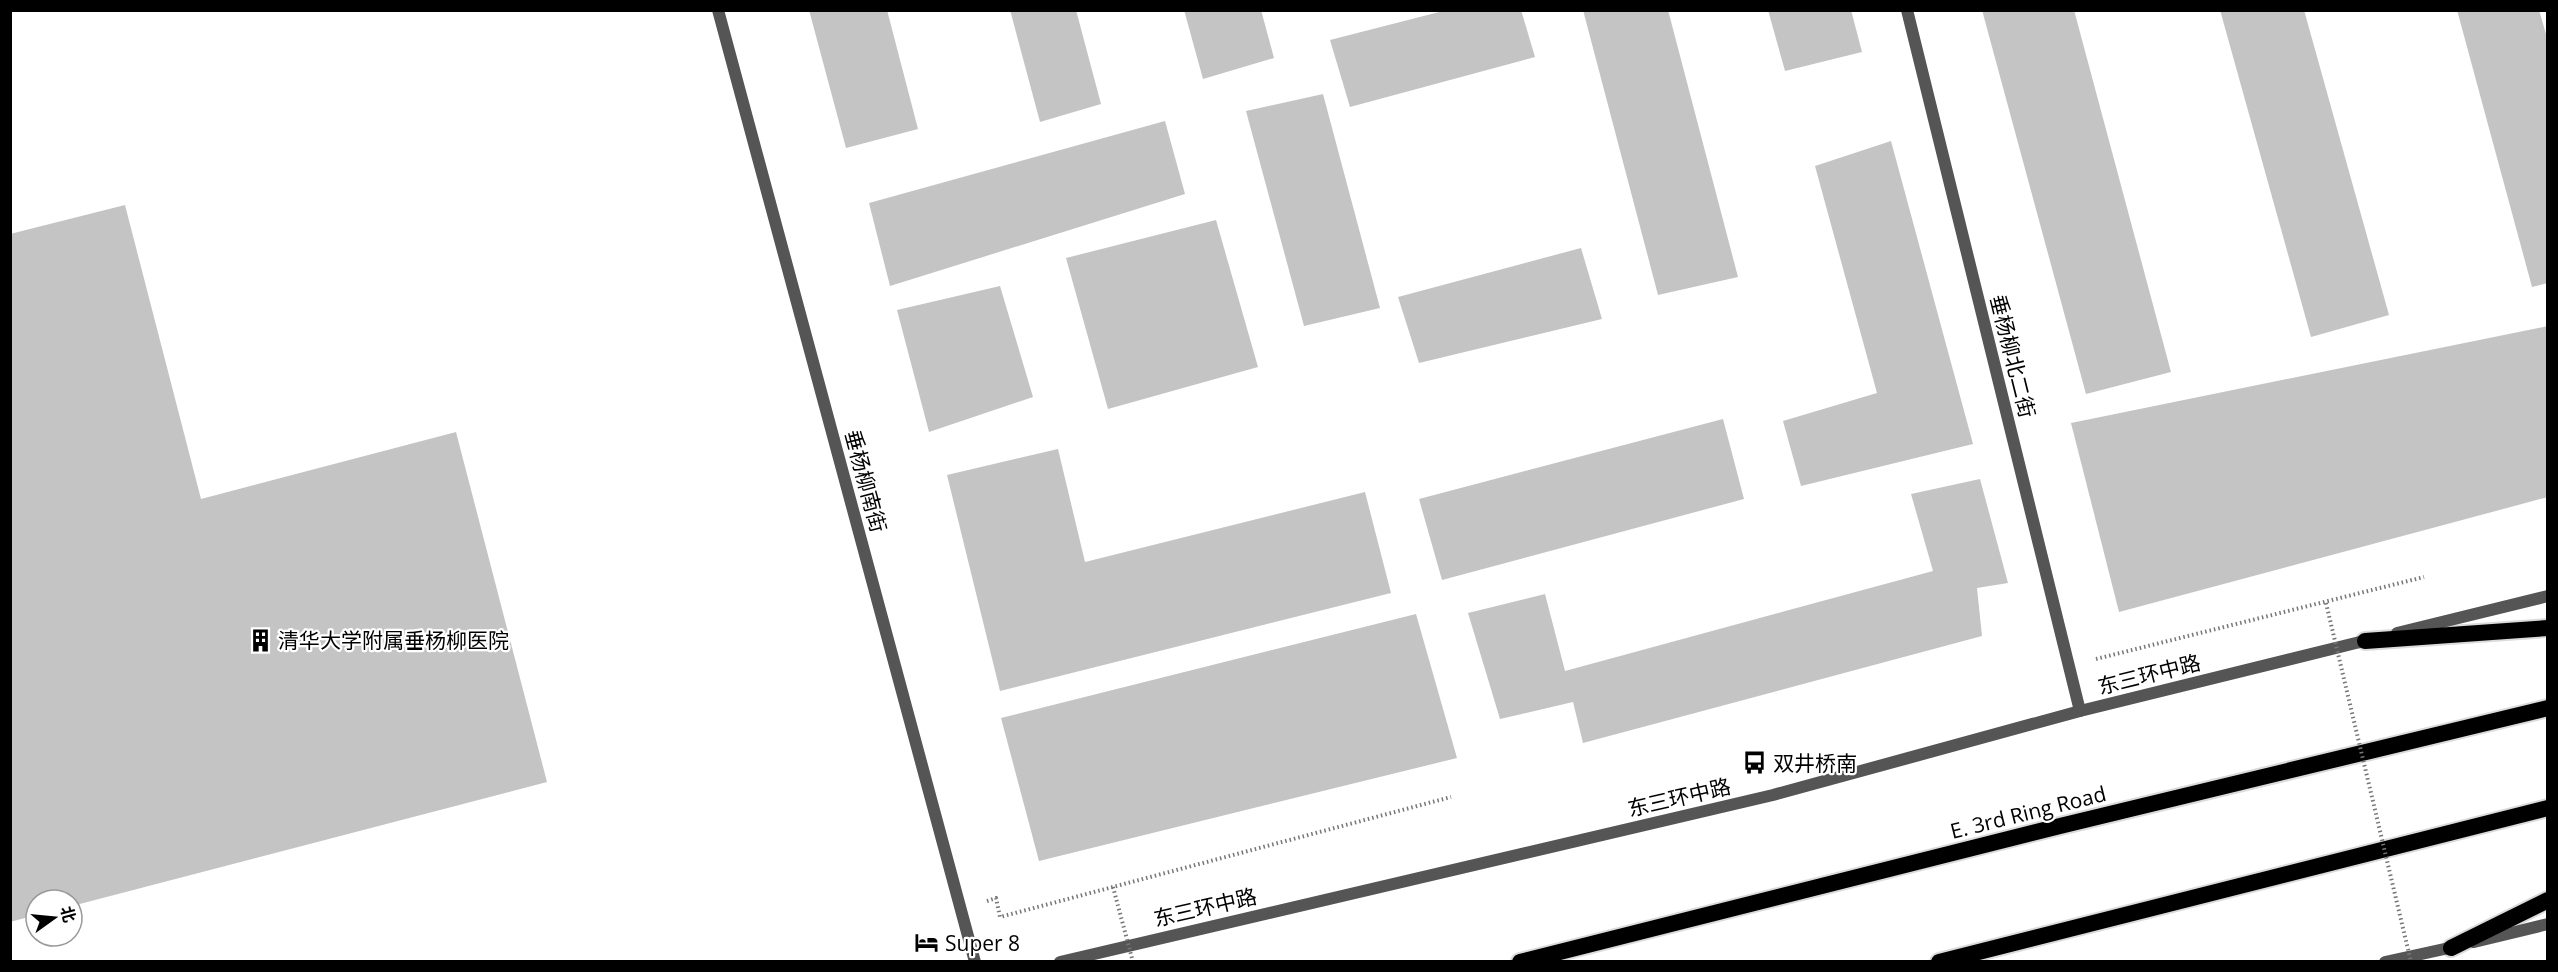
<svg xmlns="http://www.w3.org/2000/svg" width="2558" height="972" viewBox="0 0 2558 972" font-family="'Open Sans','Noto Sans SC',sans-serif">
<style>
.building{fill:#c4c4c4}
.lines{fill:none;stroke-linecap:round;stroke-linejoin:round}
.trunk-casing{stroke:#dbdbdb;stroke-width:20}
.path{stroke:#777;stroke-width:4;stroke-dasharray:1.5 3;stroke-linecap:butt}
.minor{stroke:#555;stroke-width:12}
.tertiary{stroke:#555;stroke-width:12}
.trunk{stroke:#000;stroke-width:16}
.path-bridge{stroke:#777;stroke-width:4;stroke-dasharray:1.5 3;stroke-linecap:butt}
.labels{text-anchor:middle;dominant-baseline:central;stroke-width:4.5;stroke-linejoin:round;paint-order:stroke}
.street-label{font-size:21px;fill:#000;stroke:#fff}
.poi-label{font-size:21px;fill:#000;stroke:#fff;text-anchor:start}
</style>
<rect width="100%" height="100%" fill="#fff"/>
<g class="building">
<path d="M809,10h78l31,119 -72,19z"/>
<path d="M1010,10h66l25,94 -61,18z"/>
<path d="M1184,10h77l13,48 -71,21z"/>
<path d="M1447,10h74l14,47 -185,50 -20,-67z"/>
<path d="M1583,10h85l70,267 -80,18z"/>
<path d="M1768,10h83l11,42 -77,19z"/>
<path d="M1982,10h92l97,362 -85,22z"/>
<path d="M2220,10h84l85,305 -78,22z"/>
<path d="M2457,10h82l9,31v242l-16,4z"/>
<path d="M1323,94l57,214 -76,18 -58,-215z"/>
<path d="M1165,121l20,73 -295,92 -21,-83z"/>
<path d="M1891,141l82,303 -172,42 -18,-65 94,-28 -62,-227z"/>
<path d="M125,205l76,294 255,-67 91,350 -475,124v-6h-36v15l-26,7v-688z"/>
<path d="M1216,220l42,147 -150,42 -42,-151z"/>
<path d="M1581,248l21,71 -183,44 -21,-66z"/>
<path d="M1000,286l33,111 -104,35 -32,-122z"/>
<path d="M2548,326v171l-429,115 -48,-189z"/>
<path d="M1723,419l21,80 -302,81 -23,-81z"/>
<path d="M1058,449l27,113 280,-70 26,101 -391,98 -53,-216z"/>
<path d="M1980,479l28,104 -31,5 5,48 -399,107 -10,-41 -73,17 -32,-106 77,-19 20,77 368,-100 -22,-77z"/>
<path d="M1416,614l41,144 -418,103 -38,-143z"/>
</g>
<g class="lines">
<defs>
<g id="trunk">
<path d="M2365,641l183,-13"/>
<path d="M2451,948l97,-48"/>
<path d="M1520,962l540,-136 488,-118"/>
<path d="M1939,962l609,-154"/>
</g>
</defs>
<use href="#trunk" class="trunk-casing"/>
<g class="path">
<path d="M2096,659l328,-82"/>
<path d="M987,901l9,-3 4,19 451,-120"/>
</g>
<path class="minor" d="M1907,10l173,701"/>
<g class="tertiary">
<path d="M718,10l257,952"/>
<path d="M2397,633l151,-37"/>
<path d="M2474,942l74,-18"/>
<path d="M1060,962l713,-167 307,-84 292,-72"/>
<path d="M2385,962l73,-16"/>
</g>
<use href="#trunk" class="trunk"/>
<g class="path-bridge">
<path d="M2326,603l85,359"/>
<path d="M1113,887l20,75"/>
</g>
</g>
<defs>
<symbol id="building-bare" viewBox="-9 -9 18 18"><path d="M-4-6H4V6H1V3H-1V6H-4ZM-2.5-4.3h1.7v1.8h-1.7ZM.8-4.3h1.7v1.8H.8ZM-2.5-1h1.7V.8h-1.7ZM.8-1h1.7V.8H.8Z" fill="#000" stroke="#fff" stroke-width="2.5" paint-order="stroke"/></symbol>
<symbol id="bus-bare" viewBox="-9 -9 18 18"><path d="M-5-6H5V4H4V6H2V4H-2V6H-4V4H-5ZM-3.5-4V0h7V-4ZM-3.5 1.2v1.5H-2V1.2ZM2 1.2v1.5H3.5V1.2Z" fill="#000" stroke="#fff" stroke-width="2.5" paint-order="stroke"/></symbol>
<symbol id="hotel-bare" viewBox="-9 -9 18 18"><path d="M-6-4.5h1.5V1H6V5H4.5V3h-9V5H-6ZM-4 0a1.8 1.8 0 1 1 3.6 0ZM.5 0V-2.5h3Q6-2.5 6 0Z" fill="#000" stroke="#fff" stroke-width="2.5" paint-order="stroke"/></symbol>
</defs>
<g fill-rule="evenodd">
<use href="#building-bare" x="244" y="624" width="33" height="33"/>
<use href="#bus-bare" x="1738" y="746" width="33" height="33"/>
<use href="#hotel-bare" x="910" y="926" width="33" height="33"/>
</g>
<g class="labels">
<g class="street-label">
<text transform="translate(2013 356) rotate(76)">垂杨柳北二街</text>
<text transform="translate(866 481) rotate(75)">垂杨柳南街</text>
<text transform="translate(2149 674) rotate(-14)">东三环中路</text>
<text transform="translate(1679 797) rotate(-13)">东三环中路</text>
<text transform="translate(2028 812) rotate(-14)">E. 3rd Ring Road</text>
<text transform="translate(1205 907) rotate(-13)">东三环中路</text>
</g>
<g class="poi-label">
<text x="278" y="640">清华大学附属垂杨柳医院</text>
<text x="1773" y="763">双井桥南</text>
<text x="945" y="943">Super 8</text>
</g>
</g>
<rect width="2558" height="972" fill="none" stroke="#000000" stroke-width="24"/>
<g transform="translate(54 918) rotate(75)"><circle r="28" fill="#ffffff" stroke="#999999" stroke-width="1.5"/>
<path d="M0-4.5L10 22L0 15L-10 22Z" fill="#000000"/>
<text y="-9" font-size="16" font-weight="bold" text-anchor="middle" fill="#000000">北</text>
</g>
</svg>
